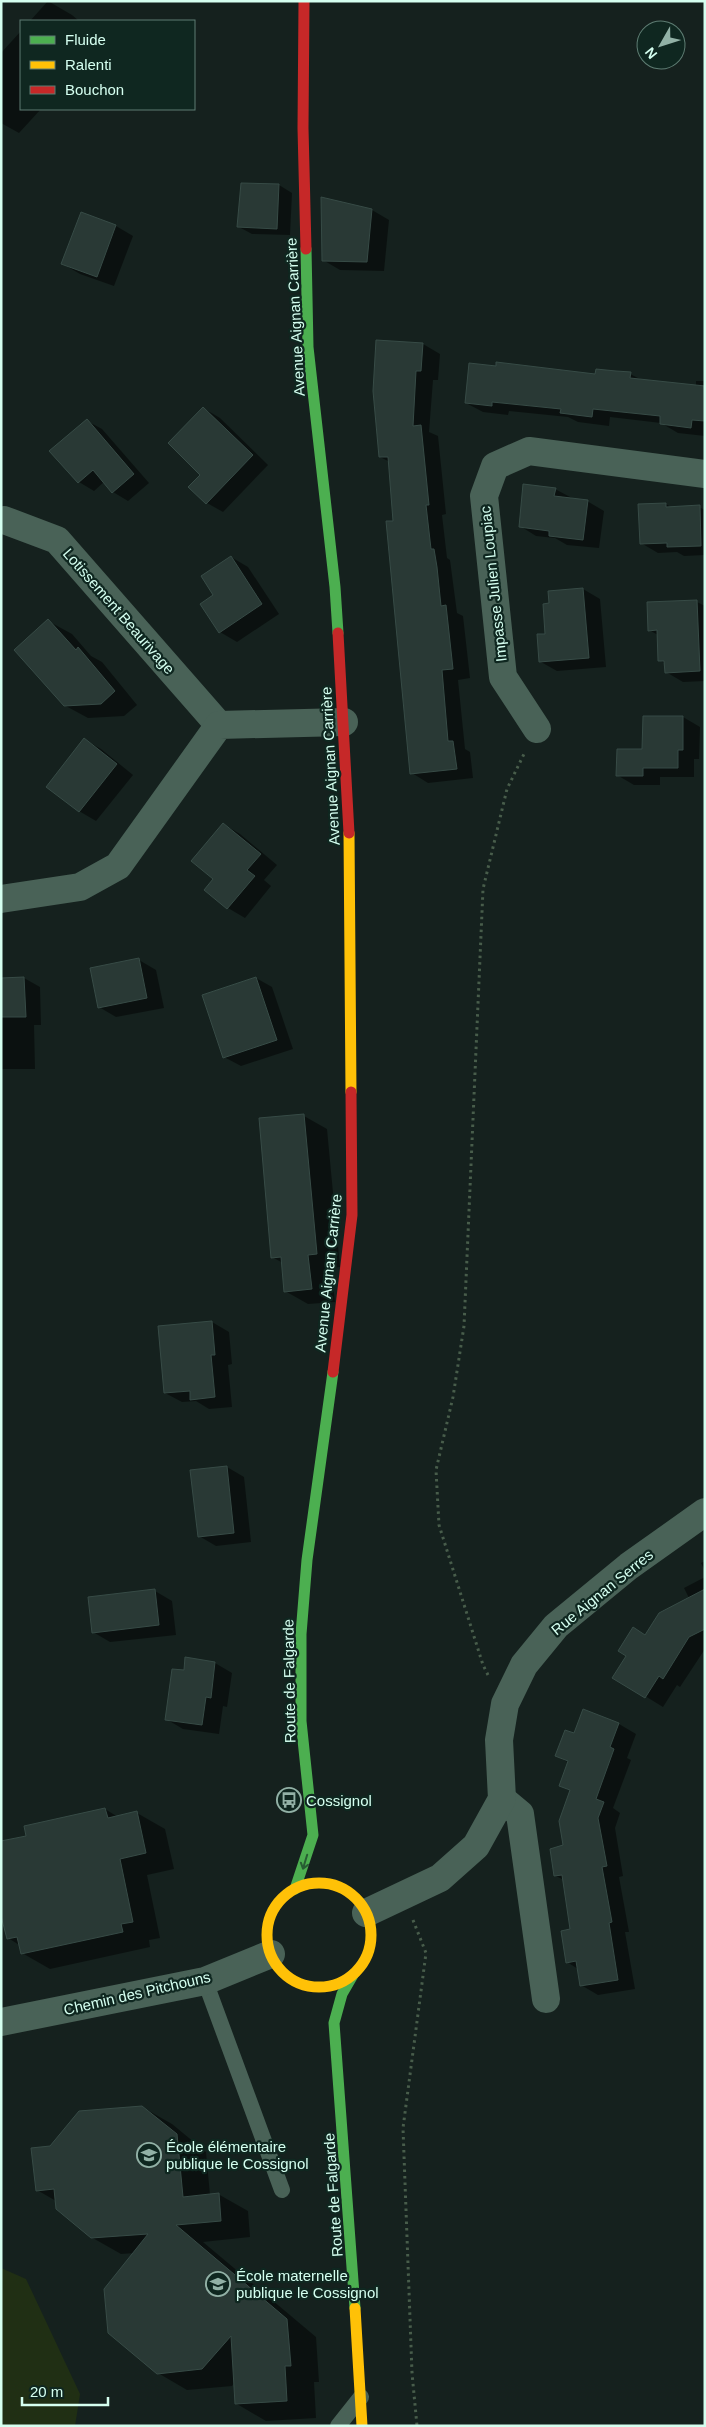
<svg xmlns="http://www.w3.org/2000/svg" width="706" height="2427" viewBox="0 0 706 2427" font-family="Arial,sans-serif">
<style>
.green{fill:#202f14}
.shadow{fill:#0007}
.building{fill:#293935;stroke:#374b46}
.lines{fill:none;stroke-linecap:round;stroke-linejoin:round}
.path{stroke:#485d4b;stroke-width:3;stroke-dasharray:2.5 4;stroke-linecap:butt}
.lane{stroke:#496257;stroke-width:16}
.street{stroke:#496257;stroke-width:28}
.fast{stroke:#4caf50;stroke-width:11}
.slow{stroke:#ffc107;stroke-width:11}
.jam{stroke:#c62828;stroke-width:11}
.oneway{stroke:#275d33}
.labels{text-anchor:middle;dominant-baseline:central;stroke-width:4.5;stroke-linejoin:round;paint-order:stroke}
.street-label{font-size:15px;fill:#d5fff0;stroke:#0f2720}
.poi-label{font-size:15px;fill:#d5fff0;stroke:#0f2720;text-anchor:start}
</style>
<rect width="100%" height="100%" fill="#15211e"/>
<path class="green" d="M1,2268l25,11 54,115 -5,32h-74z"/>
<g class="shadow">
<path d="M48,1l24,14 7,6h-49z"/>
<path d="M21,31v78h20l-22,24 -18,-10v-70z"/>
<path d="M279,185l13,8 -2,42 -38,-1 -13,-7z"/>
<path d="M322,198l50,12 17,10 -5,51 -44,-1 -17,-10z"/>
<path d="M82,213l34,13 17,10 -19,50 -34,-12 -17,-10z"/>
<path d="M423,344l17,10 -2,26h-5l-4,52 9,4 8,78 -4,1 5,43 3,2 7,53 6,3 7,62 -12,2 7,69 5,3 3,26 -45,5 -16,-10 -22,-311 -10,-5z"/>
<path d="M630,374l12,6 54,6v-5h9v55l-27,-3 -17,-10 -51,-6 -1,9 -31,-4 -10,-5 -59,-6 -1,4 -25,-3 -17,-9 130,-27z"/>
<path d="M203,408l17,10 48,47 -45,47 -16,-9z"/>
<path d="M87,421l15,8 47,54 -21,18 -15,-9 -9,-10 -10,9 -15,-9z"/>
<path d="M555,489l17,9 15,3 17,10 -5,37 -32,-3 -12,-7 -19,-2 -16,-10z"/>
<path d="M666,504l6,4 27,-1 6,3v45l-21,1 -7,-4 -19,1 -17,-10z"/>
<path d="M231,557l17,10 31,47 -42,28 -17,-10 -5,-37z"/>
<path d="M583,589l17,10 6,68 -49,4 -16,-9 6,-27 4,-31z"/>
<path d="M697,602l8,4v75l-22,1 -17,-10v-8l-7,-4 -1,-25 -9,-5z"/>
<path d="M48,621l24,13 19,22 11,6 35,43 -13,11 -36,2 -24,-13z"/>
<path d="M683,717l17,10 -1,32h-5v18h-34v8h-26l-17,-10z"/>
<path d="M85,740l16,9 32,26 -37,46 -17,-10z"/>
<path d="M223,824l17,10 37,31 -13,15 7,6 -26,32 -17,-10 -13,-30z"/>
<path d="M139,960l17,10 8,38 -48,9 -17,-10z"/>
<path d="M24,978l16,9 1,38h-7l1,44h-34v-90z"/>
<path d="M256,978l16,9 21,62 -52,17 -17,-9z"/>
<path d="M304,1116l23,13 13,138 -9,1 4,34 -27,2 -23,-13 -2,-28 -11,-6z"/>
<path d="M212,1322l17,10 3,32 -4,1 4,42 -23,2 -13,-8 -14,1 -17,-9z"/>
<path d="M227,1467l17,10 7,65 -35,4 -17,-10z"/>
<path d="M705,1561v10l-4,-8z"/>
<path d="M705,1577v72l-25,38 -3,-2 -14,22 -49,-30 32,-41 43,-38 -5,-10z"/>
<path d="M155,1591l17,10 4,34 -66,7 -17,-10z"/>
<path d="M186,1659l29,4 17,10 -5,34 -4,-1 -4,28 -36,-5 -17,-10 19,-48z"/>
<path d="M619,1724l17,10 -9,24 4,2 -18,48 7,5 -5,15 8,48 -4,1 10,55h-4l10,57 -37,6 -17,-10 -3,-16 -11,-7 4,-32 -7,-50 -8,-4 9,-30 6,-55 -10,-5 8,-23 -12,-7 17,-21z"/>
<path d="M105,1809l13,8 19,-4 28,16 9,40 -27,6 13,63 -11,2 1,7 -100,22 -28,-16 -1,-7 -13,-8 20,-102z"/>
<path d="M142,2107l30,17 34,28 4,43 8,-1 30,17 2,26 -47,5 113,95 3,45h-5l2,36 -50,3 -29,-17 -2,-22 -3,4 -45,4 -29,-17 -23,-120 -14,1 -30,-17 -35,-36 -19,-11 14,-43z"/>
</g>
<g class="building">
<path d="M241,183l38,1 -2,45 -40,-2z"/>
<path d="M321,197l51,12 -5,53 -45,-1z"/>
<path d="M81,212l35,13 -19,52 -36,-13z"/>
<path d="M376,340l47,3 -2,28h-5l-3,55 8,-1 8,80h-3l5,44h3l3,18 4,39 5,-1 7,64 -11,1 6,71h5l4,28 -47,5 -24,-253h7l-5,-64h-9l-6,-66z"/>
<path d="M496,362l99,12 1,-5 20,2 15,1 -1,6 75,8v35l-13,-1 -1,8 -31,-4v-8l-67,-7 -1,8 -32,-4 1,-4 -69,-7v4l-27,-3 4,-40 27,3z"/>
<path d="M203,407l50,48 -47,49 -18,-17 12,-12 -32,-32z"/>
<path d="M87,419l47,55 -22,19 -19,-23 -15,13 -29,-32z"/>
<path d="M523,484l33,4 -2,8 34,4 -5,40 -34,-4v-5l-30,-4z"/>
<path d="M666,503v4l34,-2 1,41 -34,1v-4l-27,1 -2,-40z"/>
<path d="M231,556l31,48 -43,29 -19,-29 13,-9 -12,-19z"/>
<path d="M583,588l6,70 -50,4 -2,-28h8l-2,-30 6,-1 -1,-12z"/>
<path d="M697,600l3,71 -35,2 -1,-12h-6l-1,-31 -9,1 -1,-29z"/>
<path d="M48,619l28,31 2,-3 37,44 -14,13 -37,2 -50,-56z"/>
<path d="M643,716h40v34h-5v18h-35v8h-27l1,-27h25z"/>
<path d="M84,738l33,26 -38,48 -33,-25z"/>
<path d="M223,823l38,31 -14,16 8,6 -28,33 -23,-19 9,-11 -22,-18z"/>
<path d="M139,958l8,40 -49,10 -8,-40z"/>
<path d="M24,977l2,40h-25v-39z"/>
<path d="M256,977l21,63 -54,18 -21,-63z"/>
<path d="M304,1114l13,140 -9,1 4,34 -28,3 -3,-35 -10,1 -12,-140z"/>
<path d="M212,1321l3,34h-4l4,42 -25,3v-9l-26,2 -6,-67z"/>
<path d="M227,1466l7,67 -36,4 -8,-67z"/>
<path d="M155,1589l4,36 -67,8 -4,-36z"/>
<path d="M705,1589v40l-16,8 -26,42 -4,-3 -14,22 -33,-20 14,-22 -8,-5 15,-24 12,8 14,-22z"/>
<path d="M185,1657l30,5 -4,36 -5,-1 -4,28 -37,-5 7,-51 12,1z"/>
<path d="M583,1709l36,14 -9,24 4,2 -18,50 8,3 -6,16 9,48 -5,1 10,55 -3,1 9,57 -38,6 -4,-25 -10,2 -5,-32 9,-2 -8,-54 -8,1 -4,-27 13,-4 -4,-24 11,-31 -11,-4 9,-25 -13,-5 10,-26 9,3z"/>
<path d="M105,1808l3,10 29,-7 9,42 -26,6 13,63 -12,2 2,8 -102,22 -4,-17 -10,2 -6,-23v-75l25,-5 -2,-10z"/>
<path d="M142,2106l35,28 6,63 36,-4 2,28 -45,4 111,94 4,47h-6l2,35 -52,3 -4,-68 -29,33 -45,5 -49,-41 -4,-44 44,-55 -57,4 -35,-29 -2,-20 -18,2 -5,-43 19,-2 29,-35z"/>
</g>
<g class="lines">
<g class="path">
<path d="M488,1675l-5,-10 -44,-140 -3,-55 17,-73 11,-71 19,-437 24,-100 17,-35"/>
<path d="M413,1920l13,33 -23,175 9,245 5,53"/>
</g>
<g class="lane">
<path d="M205,1981l77,209"/>
<path d="M338,2426l23,-29"/>
</g>
<g class="street">
<path d="M4,520l53,20 162,185"/>
<path d="M537,729l-34,-52 -19,-181 11,-30 34,-15 176,23"/>
<path d="M1,899l79,-12 38,-21 101,-141 125,-3"/>
<path d="M502,1799l18,15 26,185"/>
<path d="M366,1913l74,-35 36,-32 26,-47 -3,-59 6,-36 19,-39 32,-39 73,-60 76,-54"/>
<path d="M1,2022l204,-41 66,-27"/>
</g>
<g class="fast">
<path d="M306,249l2,98 27,240 3,46"/>
<path d="M295,1889l18,-54 -12,-114v-87l6,-74 26,-188"/>
<path d="M353,1975l-11,19 -8,29 21,285"/>
</g>
<g class="slow">
<path d="M349,833l2,259"/>
<circle cx="319" cy="1935" r="52"/>
<path d="M355,2308l7,118"/>
</g>
<g class="jam">
<path d="M304,1l-1,127 3,121"/>
<path d="M338,633l11,200"/>
<path d="M333,1372l19,-157 -1,-123"/>
</g>
</g>
<defs><path id="oneway-shaft" d="M-6 0H5M1.5-3L5.5 0L1.5 3" fill="none" stroke-width="1.6" stroke-linecap="round" stroke-linejoin="round" transform="scale(1.25)"/></defs>
<use class="oneway" href="#oneway-shaft" transform="translate(305 1862) rotate(107)"/>
<defs>
<symbol id="bus-ring" viewBox="-11 -11 22 22"><circle r="9.5" fill="#0f2720" stroke="#92b1a6" stroke-width="1.5"/><path d="M-5-6H5V4H4V6H2V4H-2V6H-4V4H-5ZM-3.5-4V0h7V-4ZM-3.5 1.2v1.5H-2V1.2ZM2 1.2v1.5H3.5V1.2Z" fill="#92b1a6"/></symbol>
<symbol id="school-ring" viewBox="-11 -11 22 22"><circle r="9.5" fill="#0f2720" stroke="#92b1a6" stroke-width="1.5"/><path d="M0-5L7-2L0 1L-7-2ZM-4 1L0 2.5L4 1V4Q0 6-4 4Z" fill="#92b1a6"/></symbol>
</defs>
<g fill-rule="evenodd">
<use href="#bus-ring" x="275" y="1786" width="28" height="28"/>
<use href="#school-ring" x="135" y="2141" width="28" height="28"/>
<use href="#school-ring" x="204" y="2270" width="28" height="28"/>
</g>
<g class="labels">
<g class="street-label">
<text transform="translate(295 317) rotate(-93)">Avenue Aignan Carrière</text>
<text transform="translate(493 584) rotate(-96)">Impasse Julien Loupiac</text>
<text transform="translate(119 611) rotate(49)">Lotissement Beaurivage</text>
<text transform="translate(330 766) rotate(-93)">Avenue Aignan Carrière</text>
<text transform="translate(328 1273) rotate(-84)">Avenue Aignan Carrière</text>
<text transform="translate(602 1592) rotate(-39)">Rue Aignan Serres</text>
<text transform="translate(289 1681) rotate(-91)">Route de Falgarde</text>
<text transform="translate(137 1993) rotate(-13)">Chemin des Pitchouns</text>
<text transform="translate(333 2195) rotate(-94)">Route de Falgarde</text>
</g>
<g class="poi-label">
<text x="306" y="1800">Cossignol</text>
<text x="166" y="2146">École élémentaire<tspan x="166" dy="17">publique le Cossignol</tspan></text>
<text x="236" y="2275">École maternelle<tspan x="236" dy="17">publique le Cossignol</tspan></text>
</g>
</g>
<rect width="706" height="2427" fill="none" stroke="#d5fff0" stroke-width="5"/>
<rect x="20" y="20" width="175" height="90" fill="#0f2720" stroke="#5e7d73"/>
<rect x="30" y="36" width="25" height="8" fill="#4caf50" stroke="#5e7d73"/>
<text x="65" y="45" font-size="15" fill="#d5fff0">Fluide</text>
<rect x="30" y="61" width="25" height="8" fill="#ffc107" stroke="#5e7d73"/>
<text x="65" y="70" font-size="15" fill="#d5fff0">Ralenti</text>
<rect x="30" y="86" width="25" height="8" fill="#c62828" stroke="#5e7d73"/>
<text x="65" y="95" font-size="15" fill="#d5fff0">Bouchon</text>
<g transform="translate(661 45) rotate(231)"><circle r="24" fill="#0f2720" stroke="#5e7d73"/>
<path d="M0-4L9 19L0 12L-9 19Z" fill="#92b1a6"/>
<text y="-8" font-size="14" font-weight="bold" text-anchor="middle" fill="#d5fff0">N</text>
</g>
<path d="M22 2397v8h86v-8" fill="none" stroke="#d5fff0" stroke-width="2.5"/>
<text x="30" y="2397" font-size="15" fill="#d5fff0" stroke="#0f2720" stroke-width="4" paint-order="stroke">20 m</text>
</svg>
